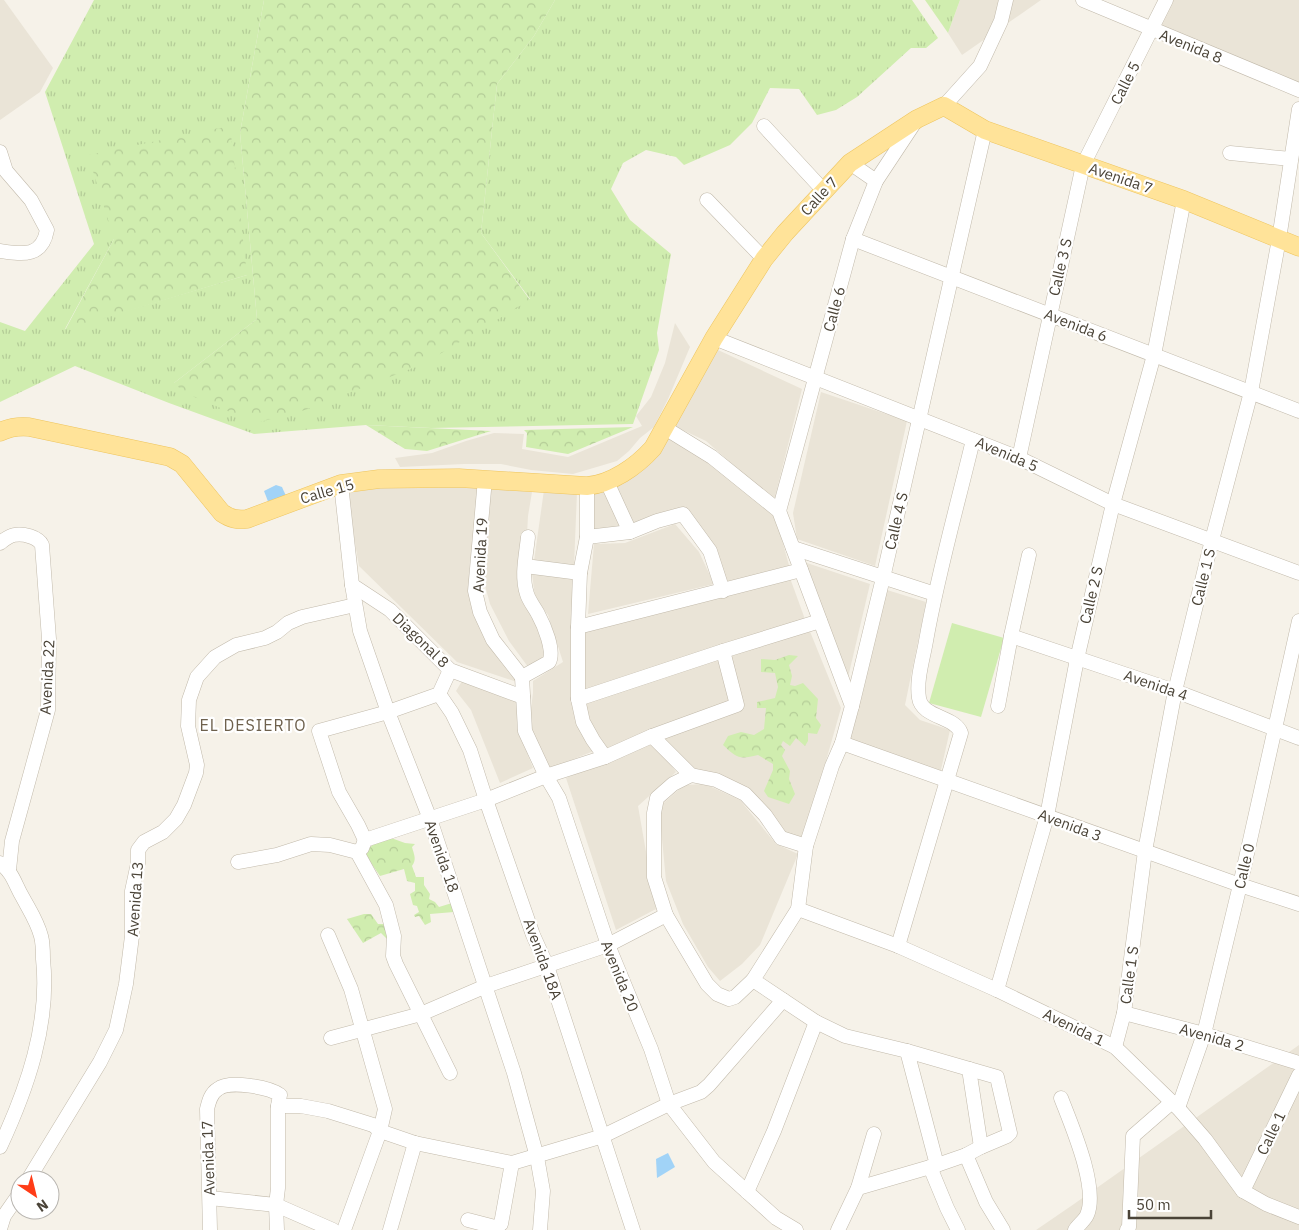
<svg xmlns="http://www.w3.org/2000/svg" width="1299" height="1230" viewBox="0 0 1299 1230" font-family="'IBM Plex Sans',sans-serif">
<style>
.residential{fill:#eae4d7}
.grass{fill:url(#grass-tufts);fill-rule:evenodd}
.forest{fill:url(#forest-crowns)}
.garden{fill:#d0edaf}
.water{fill:#a1d3f7}
.lines{fill:none;stroke-linecap:round;stroke-linejoin:round}
.minor-casing{stroke:#c2baab;stroke-width:15}
.major-casing{stroke:#eec55f;stroke-width:19}
.minor{stroke:#fff;stroke-width:14}
.major{stroke:#ffe399;stroke-width:18}
.labels{text-anchor:middle;dominant-baseline:central;stroke-width:4.5;stroke-linejoin:round;paint-order:stroke}
.street-label{font-size:15px;fill:#4a4337;stroke:#fff}
.neighbourhood-label{font-size:16px;letter-spacing:1px;fill:#6e614d;stroke:#fff}
</style>
<defs>
<pattern id="grass-tufts" width="24" height="20" patternUnits="userSpaceOnUse" patternTransform="scale(1.25)"><rect width="24" height="20" fill="#d0edaf"/><path d="M3 7l-1-3M5 7V3M7 7l1-3M15 17l-1-3M17 17v-4M19 17l1-3" fill="none" stroke="#b4cc97"/></pattern>
<pattern id="forest-crowns" width="20" height="18" patternUnits="userSpaceOnUse" patternTransform="scale(1.25)"><rect width="20" height="18" fill="#d0edaf"/><path d="M2 6a3 3 0 1 1 6 0M12 15a3 3 0 1 1 6 0" fill="none" stroke="#b4cc97"/></pattern>
</defs>
<rect width="100%" height="100%" fill="#f6f2e9"/>
<g class="residential">
<path d="M0,0h4l49,68 -13,24 -40,28z"/>
<path d="M960,0h81l-79,55 -14,-22z"/>
<path d="M1168,0h131v88l-147,-58z"/>
<path d="M675,323l15,24 -22,52 -14,28 -14,11 -11,13 -12,10 -44,13 -42,-4 -30,-6h-37l-64,3 -5,-9 37,-5 34,-12 28,-8 30,1 -2,15 46,8 74,-31 -6,-10 15,-19 14,-34z"/>
<path d="M718,350l84,39 -28,112 -68,-60 -32,-15z"/>
<path d="M821,392l86,29 -32,145 -78,-27 -4,-26z"/>
<path d="M667,432l44,30 65,56 14,51 -65,18 -43,-76 -51,16 -20,-44z"/>
<path d="M480,484l-11,86 3,17 51,97 -66,-22 -98,-96 -14,-81z"/>
<path d="M490,488l42,4 -4,24 -3,55 31,89 -25,11 -22,-30 -19,-37 -7,-26z"/>
<path d="M603,488l20,39 -36,7 1,-42z"/>
<path d="M544,490l33,2 -3,74 -40,-5z"/>
<path d="M675,524l24,28 15,32 -126,30 6,-70 31,-1z"/>
<path d="M798,560l72,24 -24,102z"/>
<path d="M532,573l45,3 -4,122 26,51 -53,21 -18,-40 5,-37v-12l30,-19 -15,-47 -13,-17z"/>
<path d="M790,578l16,44 -224,68 -2,-61z"/>
<path d="M887,590l39,12 -21,103 15,15 30,10 -10,44 -95,-32z"/>
<path d="M809,629l32,79 -38,134 -21,-9 -21,-29 -67,-30 -35,-37 84,-31 -14,-53z"/>
<path d="M720,655l14,48 -127,45 -20,-26 -6,-24z"/>
<path d="M462,681l57,22 -2,25 16,40 -33,15 -29,-73 -15,-19z"/>
<path d="M653,741l23,31 -38,34 18,103 -40,21 -50,-152z"/>
<path d="M705,784l35,16 36,44 22,10 -38,91 -18,19 -22,17 -12,-14 -25,-43 -17,-43 -7,-74 25,-22z"/>
<path d="M1299,1045v185h-263l38,-26z"/>
</g>
<g class="grass">
<path d="M94,0h170l-24,133 17,186 -83,64 356,-84 -49,-66 16,-149 37,-48 21,-36h357l26,38 -12,10h-15l-54,49 -21,13 -19,5 -18,-26 -29,-1 -18,35 -22,22 -46,20 -8,-8 -30,-7 -23,13 -12,26 19,31 41,34 -14,79 2,17 -26,74 -202,4 -65,-3 -112,9 -85,-31 -94,-37 -75,36v-80l25,9 69,-87 -49,-152zM114,239l133,36 -182,54z"/>
<path d="M925,0h35l-12,33z"/>
</g>
<g class="forest">
<path d="M264,0h291l-21,36 -37,48 -16,149 49,67 -107,64 -118,46 -49,13 -71,-30 -11,-10 83,-64 -17,-186z"/>
<path d="M230,126l17,149 -182,55 49,-91 -26,-84z"/>
<path d="M366,425l125,6 -64,20 -22,-2z"/>
<path d="M633,427l-65,27 -42,-7 1,-14 -3,-3z"/>
<path d="M789,655l9,1 -9,9 3,11 -2,9 5,1 8,-3 15,16 -2,19 5,7 -4,9 -9,-1v8l-3,5 -9,-8 -6,8 -7,-5 -2,4 4,5 -3,6 8,15 -1,8 6,15 -6,10 -21,-7 -4,-6 9,-21v-6l-15,-9c-19,5 -21,3 -35,-10l5,-9 13,-4 13,3 10,-6 2,-21h-9v-6l18,-4 3,-11 -3,-14 -14,-1v-13l14,1z"/>
<path d="M383,835l22,8 10,1 -3,3c2,8 5,12 0,19l4,11h8v8l6,9 -1,5 6,3 4,5 13,-4 2,9 -24,2 1,8 -6,3 -6,-9 -4,1 -1,-2 5,-3 -2,-6 -4,-1 -3,-11 5,-3v-8l-8,-2 -3,-12 -24,7 -16,-23z"/>
<path d="M364,914h7l7,10h10l1,17 -8,-8 -18,10 -16,-24z"/>
</g>
<path class="garden" d="M952,623l52,15 -23,79 -52,-14z"/>
<g class="water">
<path d="M276,485l6,2 4,9 -17,8 -5,-13z"/>
<path d="M668,1153l7,14 -18,11 -1,-19z"/>
</g>
<g class="lines">
<defs>
<g id="minor">
<path d="M1083,0l216,90"/>
<path d="M944,106l36,-40 21,-45 5,-21"/>
<path d="M764,126l60,65"/>
<path d="M0,152l6,19 25,29 16,30c-5,28 -25,24 -47,21"/>
<path d="M1230,153l61,6"/>
<path d="M850,163l26,18"/>
<path d="M707,200l57,59"/>
<path d="M853,239l446,172"/>
<path d="M714,338l305,120 94,46 186,69"/>
<path d="M665,428l47,29 67,54 73,195"/>
<path d="M1019,458l64,-293 83,-165"/>
<path d="M485,479l-10,112 5,21 13,28 29,37"/>
<path d="M607,482l23,50"/>
<path d="M341,484l11,101 8,46 28,81 42,107 84,254 23,84 6,34 -3,39"/>
<path d="M587,486v51l-7,36 -2,54v72l5,23 10,18 12,17"/>
<path d="M779,511l74,-272 23,-58 39,-59"/>
<path d="M587,537l43,-5 27,-11 26,-7 27,37 13,40"/>
<path d="M0,543c4,-3 9,-7 14,-8 9,-2 24,2 28,10l7,94 -1,71 -36,131 -3,29"/>
<path d="M793,548l142,46"/>
<path d="M525,566l55,7"/>
<path d="M352,585l38,25 60,60 73,27"/>
<path d="M578,627l223,-57"/>
<path d="M1011,636l164,55 124,47"/>
<path d="M522,677l3,54 21,45 13,22 49,147 43,104 18,55 45,58 62,56 20,12"/>
<path d="M522,677l27,-15c6,-11 -5,-37 -11,-48 -3,-6 -9,-13 -11,-20 -6,-18 -1,-38 1,-57"/>
<path d="M439,694l13,19 18,37 16,50 47,135 14,31 86,264"/>
<path d="M578,699l145,-48 97,-30"/>
<path d="M998,706l13,-70 18,-81"/>
<path d="M652,736l39,39 25,5 29,14 20,21 16,23 25,8"/>
<path d="M842,743l398,142 59,19"/>
<path d="M691,775l-18,9 -16,14 -3,15v64l12,38 41,69 10,10 12,5 6,-2 18,-17 45,-71 8,-63 26,-80 10,-23 10,-37 31,-128 102,-448"/>
<path d="M365,840l-7,-15 -19,-33 -20,-61 69,-19 51,-18 11,-24"/>
<path d="M357,852l29,53 8,31 -1,20 3,8 54,109"/>
<path d="M238,862l39,-7 34,-11 19,1 27,7 5,-4 3,-8 121,-40 60,-24 59,-19 47,-21 85,-31 -14,-54"/>
<path d="M0,863c14,11 14,20 23,35 7,13 14,23 18,38 2,7 2,15 2,23 7,65 -16,130 -43,188"/>
<path d="M798,909l100,37 99,44 118,57 63,61 27,31 38,52 23,13 33,13"/>
<path d="M328,935l23,54 34,120 -5,22 -36,99"/>
<path d="M898,946l63,-213c-6,-17 -39,-15 -42,-35 -3,-18 4,-39 7,-57 12,-68 31,-134 47,-201"/>
<path d="M753,980l63,42 29,14 62,15 90,26 13,56 -3,3 -26,11 -15,8 -29,10 -79,23"/>
<path d="M997,990l50,-174 30,-157 36,-155 41,-149 30,-155"/>
<path d="M1124,1013l80,21 95,29"/>
<path d="M331,1038l90,-24 65,-28 122,-41 58,-30"/>
<path d="M1115,1047l9,-34 21,-162 30,-160 37,-151 39,-148 28,-153 20,-130"/>
<path d="M907,1051l30,114"/>
<path d="M969,1069l12,78"/>
<path d="M1061,1098c10,26 38,90 26,117 -2,5 -9,10 -12,15"/>
<path d="M1178,1108l26,-74 36,-149 59,-264"/>
<path d="M966,1155l20,47 17,28"/>
<path d="M930,1167l17,41 11,22"/>
<path d="M28,1180l72,-118 16,-32 10,-46 6,-48v-45l6,-28v-13l6,-8 19,-10 13,-13 8,-14 12,-32 1,-8 -9,-39 1,-26 8,-23 18,-20 21,-12 29,-7 12,-6 11,-9 14,-6 53,-12"/>
<path d="M1243,1191l56,-116"/>
<path d="M747,1192l27,-61 42,-109"/>
<path d="M210,1198l66,7 57,25"/>
<path d="M468,1220l27,7 6,-3 11,-61"/>
<path d="M0,1229l4,-13 16,-23"/>
<path d="M210,1230l-3,-121c2,-8 4,-16 11,-20 11,-9 51,-2 62,6l-2,11h23l27,5 45,14 7,6 35,12 97,20 91,-27 66,-32 32,-12 8,-7 74,-85"/>
<path d="M277,1230l-1,-25 2,-17v-82"/>
<path d="M390,1230l25,-87"/>
<path d="M838,1230l20,-42 16,-54"/>
<path d="M1127,1230l2,-3 4,-91 39,-34"/>
</g>
<path id="major" d="M0,432c10,-5 18,-6 29,-5l141,30 12,7 40,49c9,6 15,7 25,6l94,-35 38,-5 80,-1 128,8c24,-2 49,-19 66,-38l61,-110 50,-79 21,-26 65,-70 67,-44 27,-13 41,24 199,70 115,47"/>
</defs>
<use href="#minor" class="minor-casing"/>
<use href="#major" class="major-casing"/>
<use href="#minor" class="minor"/>
<use href="#major" class="major"/>
</g>
<g class="labels">
<g class="street-label">
<text transform="translate(1191 46) rotate(22)">Avenida 8</text>
<text transform="translate(1125 83) rotate(-63)">Calle 5</text>
<text transform="translate(1121 178) rotate(19)">Avenida 7</text>
<text transform="translate(819 196) rotate(-47)">Calle 7</text>
<text transform="translate(1060 267) rotate(-77)">Calle 3 S</text>
<text transform="translate(834 309) rotate(-75)">Calle 6</text>
<text transform="translate(1076 325) rotate(21)">Avenida 6</text>
<text transform="translate(1007 454) rotate(23)">Avenida 5</text>
<text transform="translate(327 491) rotate(-16)">Calle 15</text>
<text transform="translate(896 521) rotate(-77)">Calle 4 S</text>
<text transform="translate(480 555) rotate(-87)">Avenida 19</text>
<text transform="translate(1203 577) rotate(-76)">Calle 1 S</text>
<text transform="translate(1091 595) rotate(-77)">Calle 2 S</text>
<text transform="translate(421 640) rotate(44)">Diagonal 8</text>
<text transform="translate(47 677) rotate(-87)">Avenida 22</text>
<text transform="translate(1156 685) rotate(19)">Avenida 4</text>
<text transform="translate(1070 825) rotate(20)">Avenida 3</text>
<text transform="translate(442 856) rotate(71)">Avenida 18</text>
<text transform="translate(1244 866) rotate(-77)">Calle 0</text>
<text transform="translate(135 899) rotate(-86)">Avenida 13</text>
<text transform="translate(543 959) rotate(70)">Avenida 18A</text>
<text transform="translate(1129 975) rotate(-82)">Calle 1 S</text>
<text transform="translate(620 976) rotate(68)">Avenida 20</text>
<text transform="translate(1074 1027) rotate(26)">Avenida 1</text>
<text transform="translate(1212 1037) rotate(16)">Avenida 2</text>
<text transform="translate(1271 1133) rotate(-64)">Calle 1</text>
<text transform="translate(208 1158) rotate(-92)">Avenida 17</text>
</g>
<g class="neighbourhood-label">
<text x="253" y="725">EL DESIERTO</text>
</g>
</g>
<g transform="translate(35 1195) rotate(145)"><circle r="24" fill="#ffffff" stroke="#b7b4af"/>
<path d="M0-4L9 19L0 12L-9 19Z" fill="#ff3c17"/>
<text y="-8" font-size="14" font-weight="bold" text-anchor="middle" fill="#4a4337">N</text>
</g>
<path d="M1129 1210v8h82v-8" fill="none" stroke="#4a4337" stroke-width="2.5"/>
<text x="1136" y="1210" font-size="15" fill="#4a4337" stroke="#ffffff" stroke-width="4" paint-order="stroke">50 m</text>
</svg>
